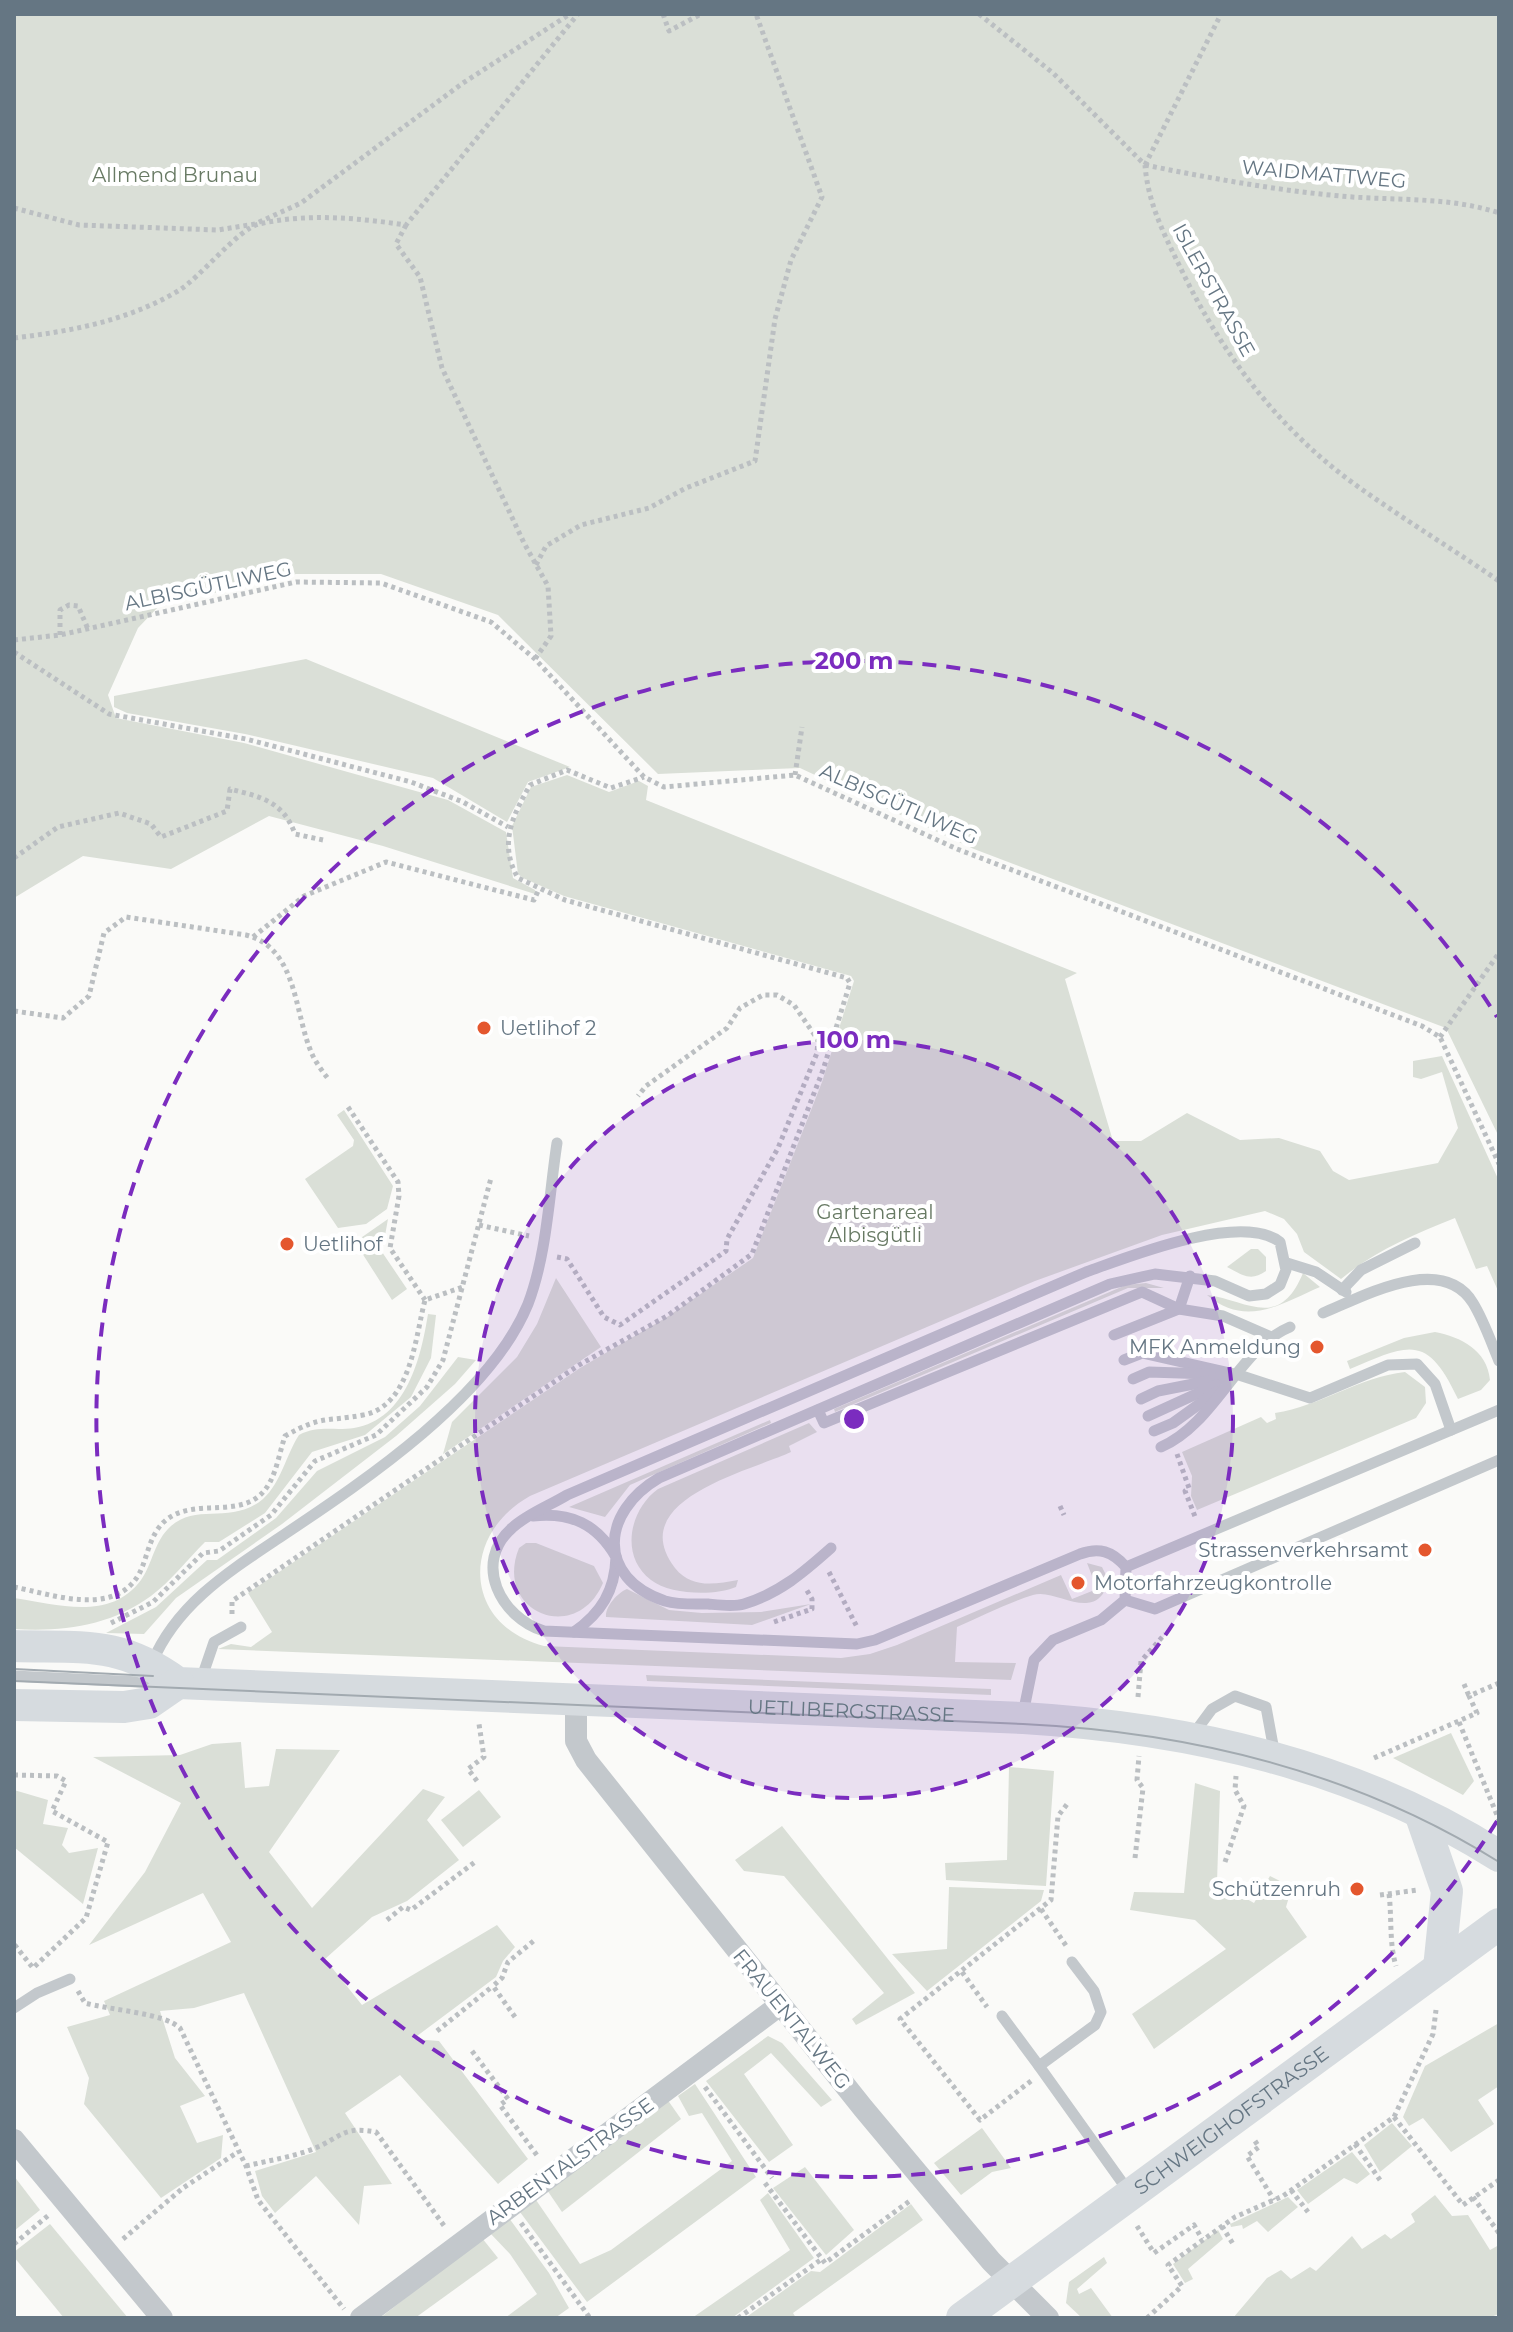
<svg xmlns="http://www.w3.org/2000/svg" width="1513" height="2332" viewBox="0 0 1513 2332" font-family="Montserrat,sans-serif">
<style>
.green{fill:#dadfd7}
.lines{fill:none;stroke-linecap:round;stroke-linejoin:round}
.path{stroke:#bbbfc2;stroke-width:5;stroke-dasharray:4 4;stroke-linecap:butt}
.service{stroke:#c3c8cc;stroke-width:11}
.minor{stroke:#c3c8cc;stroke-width:22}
.secondary{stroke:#d6dbdf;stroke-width:32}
.tram{stroke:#a2aab0;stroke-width:2}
.ring{fill:none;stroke:#7b2cbf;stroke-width:4;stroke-dasharray:14 10}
.poi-dot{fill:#e4572e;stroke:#fff;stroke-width:3}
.labels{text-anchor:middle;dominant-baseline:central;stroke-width:8;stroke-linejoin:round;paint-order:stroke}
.street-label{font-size:20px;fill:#657683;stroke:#fff}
.park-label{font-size:20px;fill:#687a64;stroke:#fff}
.poi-label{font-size:20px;fill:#657683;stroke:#fff;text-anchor:start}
.centre{fill:#7b2cbf;stroke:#fff;stroke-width:4}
.ring-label{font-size:24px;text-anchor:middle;font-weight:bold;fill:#7b2cbf;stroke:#fff;stroke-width:8;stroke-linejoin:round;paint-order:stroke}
</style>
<rect width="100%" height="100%" fill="#fafaf8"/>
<g class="green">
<path d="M14,14h1485v1123l-53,-109 -472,-179 -174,-81 -142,6 -160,-159 -117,-41h-85l-137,32 -21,22 -30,67 8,23 128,25 204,57 58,32 7,46 22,12v4l-152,-48 -114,-30 -98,53 -88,-13 -69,42z"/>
<path d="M306,659l264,108 -42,15 -21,40 -74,-44 -188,-44 -118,-21 -13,-6v-11z"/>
<path d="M567,775l42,17 30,-11 9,5 -2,14 431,173 -12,6 48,162h28l46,-28 53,27 39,-2 41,13 13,20 16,9 89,-17 20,-35 -16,-56 -21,7 -8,-2v-16l29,-5 57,125v112l-12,-27 -11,3 -21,-51c-42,17 -79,32 -114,61l-37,-27 -7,-18 -13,-15 -19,-8 -103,24 -127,46 -505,215c-70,39 -67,129 14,150l297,12 29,-4 27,-9 164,-70 11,24 25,-10 -10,-26 15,4 7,14c-14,45 -53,6 -76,14 -26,8 -51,21 -76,32l-2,35 61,1 -5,17 -793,-31 13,-5 20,3 21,-15 -24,-39 332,-225 87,-51 86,-59 69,-176 32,-101 -3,-5 -287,-80 -41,-18 -5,-4 -6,-48 19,-39z"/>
<path d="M344,1110l49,76 -6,23 -21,15 -28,4 -33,-49 48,-33 1,-6 -17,-25z"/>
<path d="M388,1219l-6,33 25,37 -15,11 -37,-58z"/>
<path d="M1251,1249h7l8,8v14c-15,11 -24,4 -39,-4z"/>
<path d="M1303,1273l17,14c-39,17 -74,41 -113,8 40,5 72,36 96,-22z"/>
<path d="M556,1278l45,69 -158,107 9,-32 65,-65 20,-33z"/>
<path d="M1146,1283l18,5h-36l-293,124 -1,-3 292,-124z"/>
<path d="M428,1314l8,1 -5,43 -20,39 -46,38 -53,17 -47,61 -46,29h-14c-17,17 -34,39 -54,54 -41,30 -88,36 -137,33v-31c43,6 96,24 127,-18 12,-17 13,-39 30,-54 26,-23 61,-1 92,-27 18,-16 23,-44 36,-64 19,-10 35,-4 55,-7 53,-9 67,-71 74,-114z"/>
<path d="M1435,1332c26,5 52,18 55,48l-9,10 -23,9c-31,-66 -49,-55 -108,-30l-3,-8 57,-23z"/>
<path d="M458,1357l18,3 -21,24 -59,52 -114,88 -106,74 -32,36 -38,-1 50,-26 51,-47h10l59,-42 41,-47 68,-34 35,-31z"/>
<path d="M1405,1372l20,15 1,16 -10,15 -219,92 -6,-14 1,-20 -10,-24 79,-35 6,6 9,-4 -1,-6c46,-7 84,-36 130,-41z"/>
<path d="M770,1420l1,3 -141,62 -25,32 -36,-10z"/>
<path d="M809,1423l8,9 -28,14 2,6c-41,19 -168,48 -116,116 17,21 40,16 63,12l-2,7c-21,9 -66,8 -85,-7 -32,-24 -21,-71 7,-91z"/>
<path d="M526,1543h10l58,23 9,17c-27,63 -110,29 -84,-35z"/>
<path d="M627,1589l42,21 33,3 59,-1 50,-8 -59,21 -146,-8c-1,-10 11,-24 21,-28z"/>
<path d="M646,1675l345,14v6l-344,-14z"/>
<path d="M1451,1733l23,48 -11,14 -70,-37z"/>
<path d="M241,1742l4,46 24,-2 7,-37 64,1 -71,102 43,56 111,-119 22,8 -18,23 32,40 -52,41 -35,16 -47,42 37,46 135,-80 18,22 -12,14 -7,16 -83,62 26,2 89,118 -30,25 -98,-109 -55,38 47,71 -28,2 -5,39 -43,-49 -41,37 -13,-17 -7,-25 61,-19 -72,-159 -50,15 -34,3 15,47 30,38 -25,10 17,37 26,-8 -2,23 -60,40 -77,-94 5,-26 -22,-51 43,-12 -6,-14 127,-59 -28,-49 -114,52 56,-73 36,-69 -88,-46 87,-2 32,-11z"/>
<path d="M1009,1767l45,4 -8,115 -100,-6 -1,-17 62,-3z"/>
<path d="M1195,1783l25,8 -3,91 37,21 16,-27 22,11 -6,20 21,30 -153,112 -22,-35 94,-65 -31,-29 -65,-10 4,-18 50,1z"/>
<path d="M14,1790l34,10 -5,24 25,4 -6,17 7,8 29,-5 -15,56 -69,-57z"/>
<path d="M479,1790l22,27 -38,30 -22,-27z"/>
<path d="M782,1826l133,167 -59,32 -4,-6 32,-26 -100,-117 -40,-5 -9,-11z"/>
<path d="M949,1887l95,3 -3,11 -114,90 -35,-37 55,-5z"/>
<path d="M1499,2023v63l-21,14 16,24 -43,28 -28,-34 -14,8 -6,-9 22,-51z"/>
<path d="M768,2036l14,7 50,57 -11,7 -50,-54 -27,21 49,71 -24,17 -63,-81z"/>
<path d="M695,2084l61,93 -169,125 -67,-90 16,-12 44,64 31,-14 121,-89 -30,-48 -13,3 -11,-20z"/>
<path d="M667,2099l14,20 -119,93 -15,-22z"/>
<path d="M1392,2123l20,23 -32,26 -16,-27z"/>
<path d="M982,2128l29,40 -19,4 -31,23 -27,-32z"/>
<path d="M1352,2152l18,22 -13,10 -13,-6 -36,26 -11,-14z"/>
<path d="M805,2167l49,63 -28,25 -53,-67z"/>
<path d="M14,2176l26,34 -26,21z"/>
<path d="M768,2193l46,65 -82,60h-40l98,-68 -30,-50z"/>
<path d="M1435,2195l17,21 16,-1 22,35 9,-5v69l-11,4h-255l34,-40 14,-8 10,9 19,-12 6,4 36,-35 10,13 23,-15 6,5 24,-17 -4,-8z"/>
<path d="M1288,2197l10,10 -30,25 -11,-11 -14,8 -1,-4 -11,2 -1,-3z"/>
<path d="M911,2204l12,16 -130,93 3,5h-51l66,-47 9,1z"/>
<path d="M509,2218l40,55 20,35 -14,10h-50l32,-24 -27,-40 -20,-21z"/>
<path d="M50,2224l78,94h-64l-50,-61v-5z"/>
<path d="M1218,2230l5,9 -35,30 5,10 -8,4 -12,-19z"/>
<path d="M482,2238l16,20 -83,60h-35z"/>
<path d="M1104,2257l3,6 -30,26 2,5 12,-6 22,30h-31l-16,-15 3,-21z"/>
</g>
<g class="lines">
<g class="path">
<path d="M663,14l6,17 32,-17"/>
<path d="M979,14l74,59 92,92c3,40 21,73 38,108 40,82 96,156 170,210 47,34 98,65 146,98"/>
<path d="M1145,165c65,13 129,25 195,31 53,5 108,0 159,17"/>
<path d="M1145,165l76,-151"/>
<path d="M14,208l65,17 139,5 37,-6 46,-21 162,-120 107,-69"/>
<path d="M406,225l-10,19 24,33 22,91 82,175 24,43 3,50 -16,23"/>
<path d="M14,338c58,-7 113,-17 164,-47 22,-13 60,-62 81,-67 47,-11 99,-6 147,1l172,-211"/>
<path d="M536,565l10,-19 35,-21 68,-17 37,-20 69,-27 20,-142 16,-59 31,-63 -66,-183"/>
<path d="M60,635v-25l9,-5 9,1 10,23"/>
<path d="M14,640l46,-5 236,-53 85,1 110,39 44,37 109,118 20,10 131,-12 162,74 465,177 18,11 59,127"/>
<path d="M14,652l95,62 137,25 165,43 52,20 45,25"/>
<path d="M795,775l7,-48"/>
<path d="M14,858l44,-31 61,-14 32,11 10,13 66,-26 3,-22c31,8 53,12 65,45l28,6"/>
<path d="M253,937l51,-41 82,-34 148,38 5,-11"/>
<path d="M14,1011l49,7 26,-22 15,-63 22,-16 120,18c52,13 48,79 66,119 4,9 11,18 17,26"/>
<path d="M1440,1037l59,-84"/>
<path d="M348,1107l50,75 1,14 -9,52 35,52"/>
<path d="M479,1225l50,11"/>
<path d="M557,1257l10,2 37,58 16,8 106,-74 1,-12 51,-91 39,-95 1,-13 -24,-35 -17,-10h-14l-23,13 -13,20 -81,58 -8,10"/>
<path d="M1177,1454l12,34 -4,3 11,28"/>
<path d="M1060,1506l4,9"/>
<path d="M829,1572l28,55"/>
<path d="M14,1587c37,7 100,31 125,-13 9,-17 10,-40 27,-54 31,-25 82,4 104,-38 7,-13 10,-31 15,-46 37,-21 41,-14 78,-21 48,-9 52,-77 62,-115l38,-13"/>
<path d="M232,1614v-13l347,-236 88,-49 85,-62 71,-184 27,-87 -3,-5 -282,-78 -47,-22c-20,-34 -5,-63 12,-93l37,-15 44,18 33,-11"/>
<path d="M774,1622l38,-13v-10l-6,-10"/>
<path d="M111,1623l42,-21 50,-49 16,-2 52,-36 44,-54 61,-26 51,-48 16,-27 48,-182"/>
<path d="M1464,1684l5,12"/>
<path d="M1138,1697l3,-36 24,-27"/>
<path d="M1459,1722l40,98"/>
<path d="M1374,1758l103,-45 -8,-17 30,-13"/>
<path d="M14,1775l43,1 9,5 -14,30 56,31 -22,76 -53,50 -19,-24"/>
<path d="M477,1781l-9,-12 16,-12 -5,-33"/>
<path d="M1135,1858l8,-70 -6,-8 2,-24"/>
<path d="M1225,1862l19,-56 -9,-16 1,-14"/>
<path d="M1389,1894c3,24 0,49 7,72"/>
<path d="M1380,1895l38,-5"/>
<path d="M1041,1909l26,38"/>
<path d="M387,1920l16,-13 8,3 64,-48"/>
<path d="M962,1972l25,35"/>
<path d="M78,1991l7,12c25,7 79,10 95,25l66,138 12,34 86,109"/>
<path d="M515,2017l-22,-31 9,-8 6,-16 28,-23"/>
<path d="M437,2031l56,-45"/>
<path d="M472,2051l36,48 -8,6 39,53"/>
<path d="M1031,2081l-51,39 -80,-101 151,-119 7,-84 10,-13"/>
<path d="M705,2087l67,91"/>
<path d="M1394,2117l69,88 36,-25"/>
<path d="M1255,2141l4,6 -12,9 27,44"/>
<path d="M1355,2144l25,36"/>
<path d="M246,2166c24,-6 54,-10 76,-21 23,-12 25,-18 54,-13l69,95"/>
<path d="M765,2183l60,80 86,-63"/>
<path d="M1291,2190l17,22"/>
<path d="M1473,2197l26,36"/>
<path d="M521,2223l69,95"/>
<path d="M1137,2226l17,27 40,-28 8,14"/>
<path d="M1222,2226l11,18"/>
<path d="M123,2239l60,-51 55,-36"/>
<path d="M14,2244l36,-30"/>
<path d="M738,2318l84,-59"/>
<path d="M1147,2318l35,-32 -14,-21 67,-48 48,-21 111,-79 39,-83 3,-24"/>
</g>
<g class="service">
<path d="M1287,1263l29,9 30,20"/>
<path d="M1342,1290l19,-20 54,-27"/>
<path d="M1323,1313c39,-16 119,-61 150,-10 11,18 18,39 26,58"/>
<path d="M1114,1335l65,-26 44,7 46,20"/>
<path d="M1124,1360l18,-7 97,22 71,23 78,-33 29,-1 18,20 16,46"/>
<path d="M1133,1379l16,-7 61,2"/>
<path d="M1141,1399l17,-8 76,-15"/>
<path d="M818,1410l6,13 318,-131 37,17 11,-33"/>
<path d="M1148,1416l68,-31"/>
<path d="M1154,1431l19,-8 43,-31"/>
<path d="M1161,1447c54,-23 78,-99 129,-120"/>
<path d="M533,1516c38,-4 64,8 83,41 -1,34 -15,56 -42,75"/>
<path d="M831,1548c-27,24 -51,45 -87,56 -10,3 -25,1 -36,0 -14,0 -29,1 -43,-3 -69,-23 -64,-89 -6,-123l451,-194 45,-10 60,7 34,15 17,-2 14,-9 6,-15 -6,-28c-39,-30 -150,14 -194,30l-519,223c-18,11 -40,19 -55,33 -40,35 -11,90 32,103l313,13 18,-4 205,-86c19,-7 32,-3 46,13l-1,33 -24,20 -48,20 -19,20 -11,54"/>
<path d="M1126,1567l373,-157"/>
<path d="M1125,1600l30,9 344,-149"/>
<path d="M152,1663c24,-58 76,-91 127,-125 82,-55 211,-140 249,-234 19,-50 21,-109 29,-161"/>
<path d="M14,1676l147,7"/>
<path d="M201,1680l13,-38 27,-15"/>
<path d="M1192,1736l20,-27 23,-13 31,11 9,49"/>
<path d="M1072,1962l22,29 7,21 -6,13 -56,41 90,126"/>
<path d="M14,2008l23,-15 33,-14"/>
<path d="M1002,2016l37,50"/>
</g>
<g class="minor">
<path d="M576,1700v41l10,19 277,348 128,153 57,57"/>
<path d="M14,2140l148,178"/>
<path d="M361,2318l419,-313"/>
</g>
<g class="secondary">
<path id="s1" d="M14,1646c68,2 106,-6 164,37l845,35c167,10 332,47 476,138"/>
<path d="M14,1705l110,2 25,-4 29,-20"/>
<path d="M1420,1813l27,78 -8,77"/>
<path id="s2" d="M962,2318l537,-394"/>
</g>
<g class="tram">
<path d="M14,1669l139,7"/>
<path d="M14,1681l1009,43c168,8 332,48 476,138"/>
</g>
</g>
<circle cx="854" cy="1419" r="379" fill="#7b2cbf" fill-opacity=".12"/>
<g class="ring">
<circle cx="854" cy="1419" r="379"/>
<path d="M1497 1821A758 758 0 1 1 1497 1017"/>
</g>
<g class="poi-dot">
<circle cx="484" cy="1028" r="8"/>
<circle cx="287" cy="1244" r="8"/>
<circle cx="1317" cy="1347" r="8"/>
<circle cx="1425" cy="1550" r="8"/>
<circle cx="1078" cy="1583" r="8"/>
<circle cx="1357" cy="1889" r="8"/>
</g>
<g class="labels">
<g class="street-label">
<text transform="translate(1324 174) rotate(5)">WAIDMATTWEG</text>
<text transform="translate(1214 290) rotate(61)">ISLERSTRASSE</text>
<text transform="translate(208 586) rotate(-12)">ALBISGÜTLIWEG</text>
<text transform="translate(899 804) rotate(24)">ALBISGÜTLIWEG</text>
<text stroke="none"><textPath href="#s1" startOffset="846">UETLIBERGSTRASSE</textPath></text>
<text transform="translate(792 2019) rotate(51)">FRAUENTALWEG</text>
<text stroke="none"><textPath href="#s2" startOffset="334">SCHWEIGHOFSTRASSE</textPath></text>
<text transform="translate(570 2161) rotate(-36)">ARBENTALSTRASSE</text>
</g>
<g class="park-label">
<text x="175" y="175">Allmend Brunau</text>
<text x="875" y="1212">Gartenareal<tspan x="875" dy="23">Albisgütli</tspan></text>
</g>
<g class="poi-label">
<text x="500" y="1028">Uetlihof 2</text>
<text x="303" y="1244">Uetlihof</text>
<text x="1301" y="1347" text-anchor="end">MFK Anmeldung</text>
<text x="1409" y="1550" text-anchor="end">Strassenverkehrsamt</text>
<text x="1094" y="1583">Motorfahrzeugkontrolle</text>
<text x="1341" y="1889" text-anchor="end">Schützenruh</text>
</g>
</g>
<circle cx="854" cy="1419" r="12" class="centre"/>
<g class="ring-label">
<text x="854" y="669">200 m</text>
<text x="854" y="1048">100 m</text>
</g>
<rect width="1513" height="2332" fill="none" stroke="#657683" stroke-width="32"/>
</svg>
